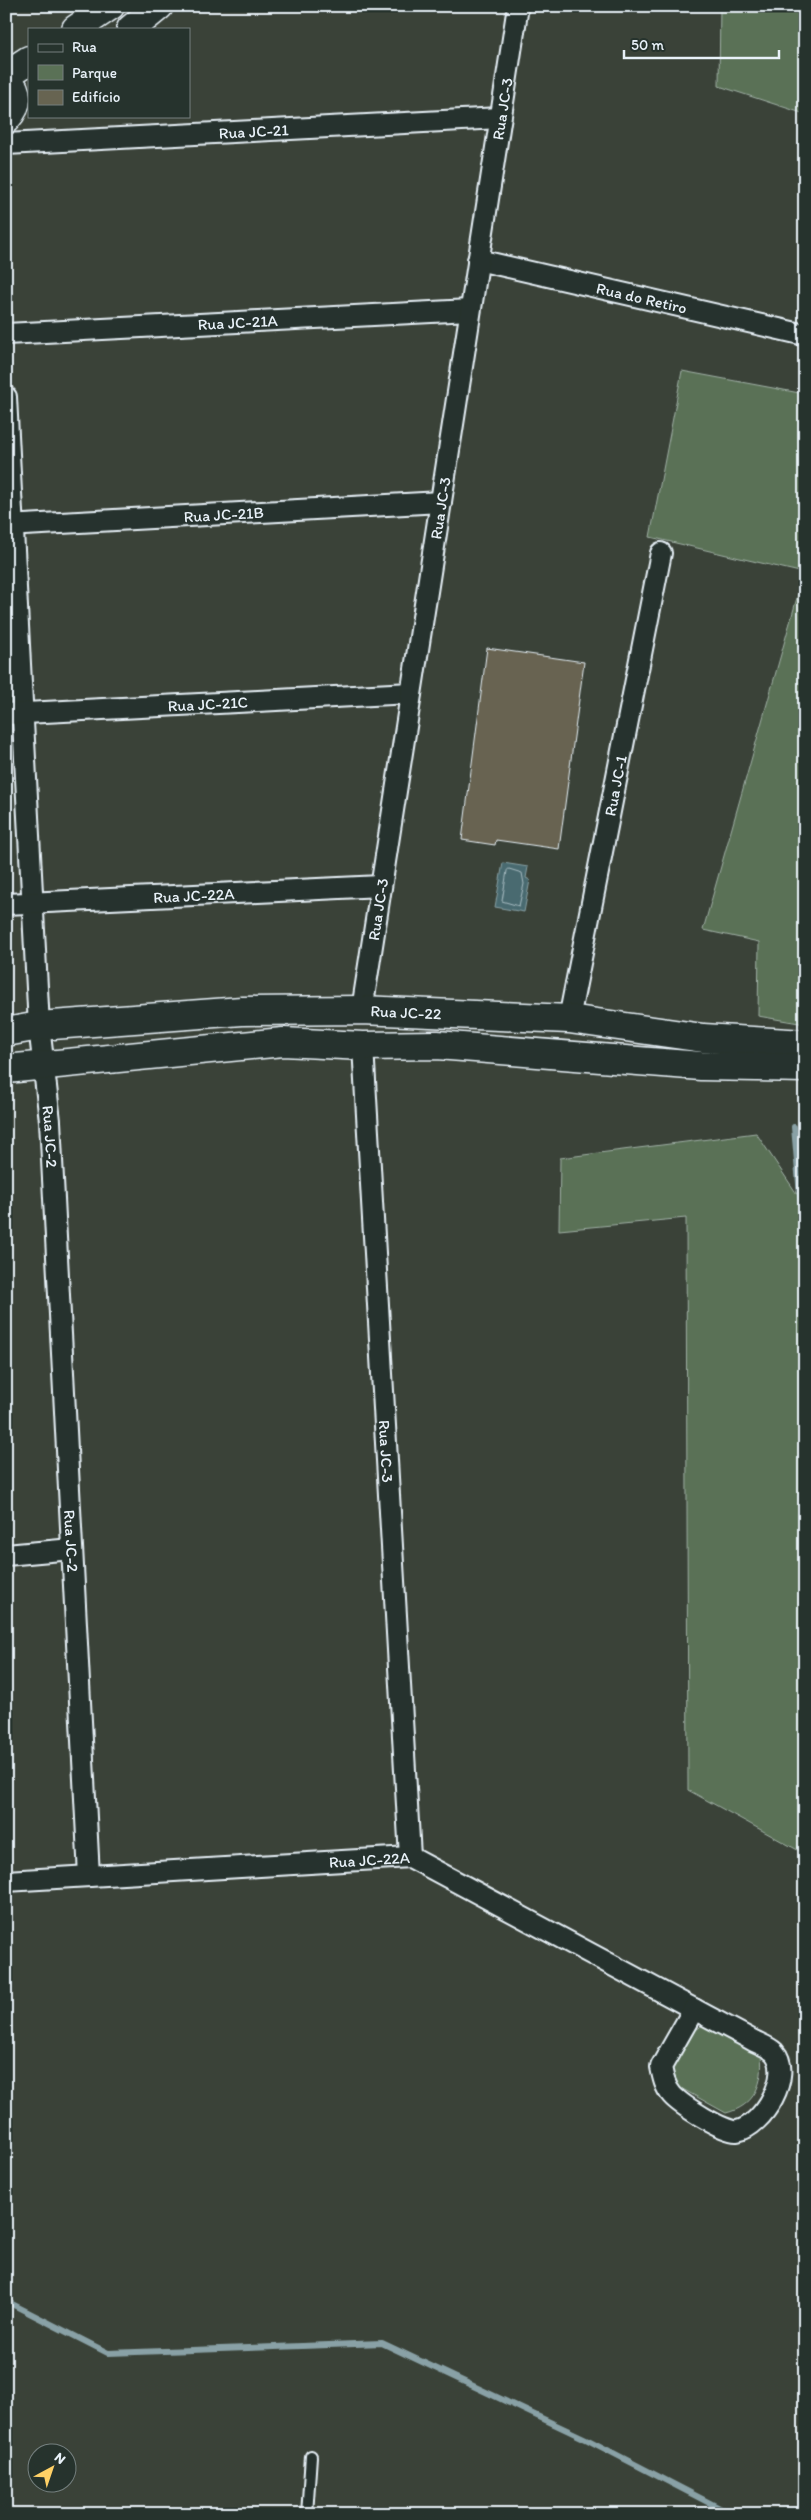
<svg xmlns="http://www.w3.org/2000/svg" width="811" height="2520" viewBox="0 0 811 2520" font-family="Itim,sans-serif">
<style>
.green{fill:#5a7156;stroke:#a1b1a7}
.water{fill:#496b70;stroke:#89a1a6}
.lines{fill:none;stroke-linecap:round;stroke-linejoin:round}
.shore{stroke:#a8bbc2;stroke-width:1}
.stream{stroke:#89a1a6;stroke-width:6}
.building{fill:#676451;stroke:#e8f1f8}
.lane-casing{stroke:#e8f1f8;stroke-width:14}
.street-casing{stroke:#e8f1f8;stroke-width:24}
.secondary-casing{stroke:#e8f1f8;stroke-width:31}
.lane{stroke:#26332d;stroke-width:10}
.street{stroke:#26332d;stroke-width:20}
.secondary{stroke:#26332d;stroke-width:28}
.labels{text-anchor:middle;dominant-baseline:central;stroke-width:4;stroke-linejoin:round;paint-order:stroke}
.street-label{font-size:16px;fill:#e8f1f8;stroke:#26332d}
</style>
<rect width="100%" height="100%" fill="#3a4238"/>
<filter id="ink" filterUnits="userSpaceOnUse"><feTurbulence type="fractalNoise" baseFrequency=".02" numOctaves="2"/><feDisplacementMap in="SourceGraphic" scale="10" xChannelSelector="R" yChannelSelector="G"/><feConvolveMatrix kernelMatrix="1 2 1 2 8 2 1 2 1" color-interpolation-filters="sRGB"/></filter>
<g filter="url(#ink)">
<g class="green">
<path d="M720,6h85v108l-86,-28z"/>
<path d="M682,371l123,23v630l-47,-8 1,-74 -56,-12 101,-357 -154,-36z"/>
<path d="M756,1133l49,73v648l-117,-64 -2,-572 -127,12 1,-72z"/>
<path d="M704,2024l57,31c3,28 -6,51 -35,58l-47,-26 -8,-15 3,-19 14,-19z"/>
</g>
<path class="water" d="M503,863l25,4 -2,11 4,2 -6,32 -29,-5z"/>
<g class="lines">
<path class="shore" d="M509,869l13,4 2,11 -5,22 -17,-5 5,-30z"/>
<g class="stream">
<path d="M794,1127l11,126"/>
<path d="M6,2301l102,52 274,-10 206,97 143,74"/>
</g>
</g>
<path class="building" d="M487,648l97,14 -25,187 -63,-9 -1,5 -33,-5z"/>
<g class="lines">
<defs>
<path id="lane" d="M307,2514l4,-58"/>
<g id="street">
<path id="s1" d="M6,144l494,-26"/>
<path id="s2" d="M478,260l327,75"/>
<path id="s3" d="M6,334l464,-24"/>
<path id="s4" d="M6,397l33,629 11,95 39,755"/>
<path id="s5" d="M6,526l435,-24"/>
<path id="s6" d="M6,714l405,-21"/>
<path id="s7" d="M6,904l375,-18"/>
<path id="s8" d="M362,1010l156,-1004"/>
<path id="s9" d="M569,1019l92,-466"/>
<path id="s10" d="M363,1046l47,811"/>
<path d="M6,1555l66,-6"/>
<path id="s11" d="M6,1881l404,-24 284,152"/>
<path d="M694,2009c20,11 40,21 60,32 6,3 15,6 20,11 20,22 -11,74 -37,79 -12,2 -56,-26 -65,-36 -7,-8 -9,-18 -11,-28z"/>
</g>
<g id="secondary">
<path d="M76,29l34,-23"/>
<path d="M131,29l28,-23"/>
<path d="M6,75l23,-15"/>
<path d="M6,78c14,14 13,27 0,41"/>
<path id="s12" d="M6,1032l33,-6 203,-15 120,-1 207,9 134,19 102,6"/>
<path d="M6,1069l277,-27 80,4 74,-1 264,21 104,2"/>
</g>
</defs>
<use href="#lane" class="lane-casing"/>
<use href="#street" class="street-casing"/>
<use href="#secondary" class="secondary-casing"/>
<use href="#lane" class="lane"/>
<use href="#street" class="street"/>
<use href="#secondary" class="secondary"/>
</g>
</g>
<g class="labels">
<g class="street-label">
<text stroke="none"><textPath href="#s8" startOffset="912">Rua JC-3</textPath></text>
<text stroke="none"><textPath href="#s1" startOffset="248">Rua JC-21</textPath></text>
<text stroke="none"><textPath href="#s2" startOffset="168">Rua do Retiro</textPath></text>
<text stroke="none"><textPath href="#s3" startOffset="232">Rua JC-21A</textPath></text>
<text stroke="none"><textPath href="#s8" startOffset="508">Rua JC-3</textPath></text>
<text stroke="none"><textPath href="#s5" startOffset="218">Rua JC-21B</textPath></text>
<text stroke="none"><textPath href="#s6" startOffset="202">Rua JC-21C</textPath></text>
<text stroke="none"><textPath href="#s9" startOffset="238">Rua JC-1</textPath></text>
<text stroke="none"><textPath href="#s7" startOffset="188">Rua JC-22A</textPath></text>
<text stroke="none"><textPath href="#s8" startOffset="102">Rua JC-3</textPath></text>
<text stroke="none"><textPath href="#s12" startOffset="401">Rua JC-22</textPath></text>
<text stroke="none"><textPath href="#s4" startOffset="741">Rua JC-2</textPath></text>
<text stroke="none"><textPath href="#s10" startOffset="406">Rua JC-3</textPath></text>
<text stroke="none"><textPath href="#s4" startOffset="1146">Rua JC-2</textPath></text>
<text stroke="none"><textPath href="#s11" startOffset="364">Rua JC-22A</textPath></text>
</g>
</g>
<rect width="811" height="2520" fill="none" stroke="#26332d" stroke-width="25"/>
<rect x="12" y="12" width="786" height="2495" fill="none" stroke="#e8f1f8" stroke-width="2" filter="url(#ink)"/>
<rect x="28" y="28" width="162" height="90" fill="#26332d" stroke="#747f7e"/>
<rect x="38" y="44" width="25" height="8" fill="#26332d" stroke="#747f7e"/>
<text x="72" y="52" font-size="15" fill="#e8f1f8">Rua</text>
<rect x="38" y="65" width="25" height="15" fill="#5a7156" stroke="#747f7e"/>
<text x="72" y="78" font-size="15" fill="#e8f1f8">Parque</text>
<rect x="38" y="90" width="25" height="15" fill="#676451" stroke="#747f7e"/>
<text x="72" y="102" font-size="15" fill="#e8f1f8">Edifício</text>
<g transform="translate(52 2468) rotate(40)"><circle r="24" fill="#26332d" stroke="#747f7e"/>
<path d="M0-4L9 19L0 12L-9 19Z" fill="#ffd166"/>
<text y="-8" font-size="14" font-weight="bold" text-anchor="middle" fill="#e8f1f8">N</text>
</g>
<path d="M624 50v8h155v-8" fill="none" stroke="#e8f1f8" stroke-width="2.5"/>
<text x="631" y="50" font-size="15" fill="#e8f1f8" stroke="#26332d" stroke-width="4" paint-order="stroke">50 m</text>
</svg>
